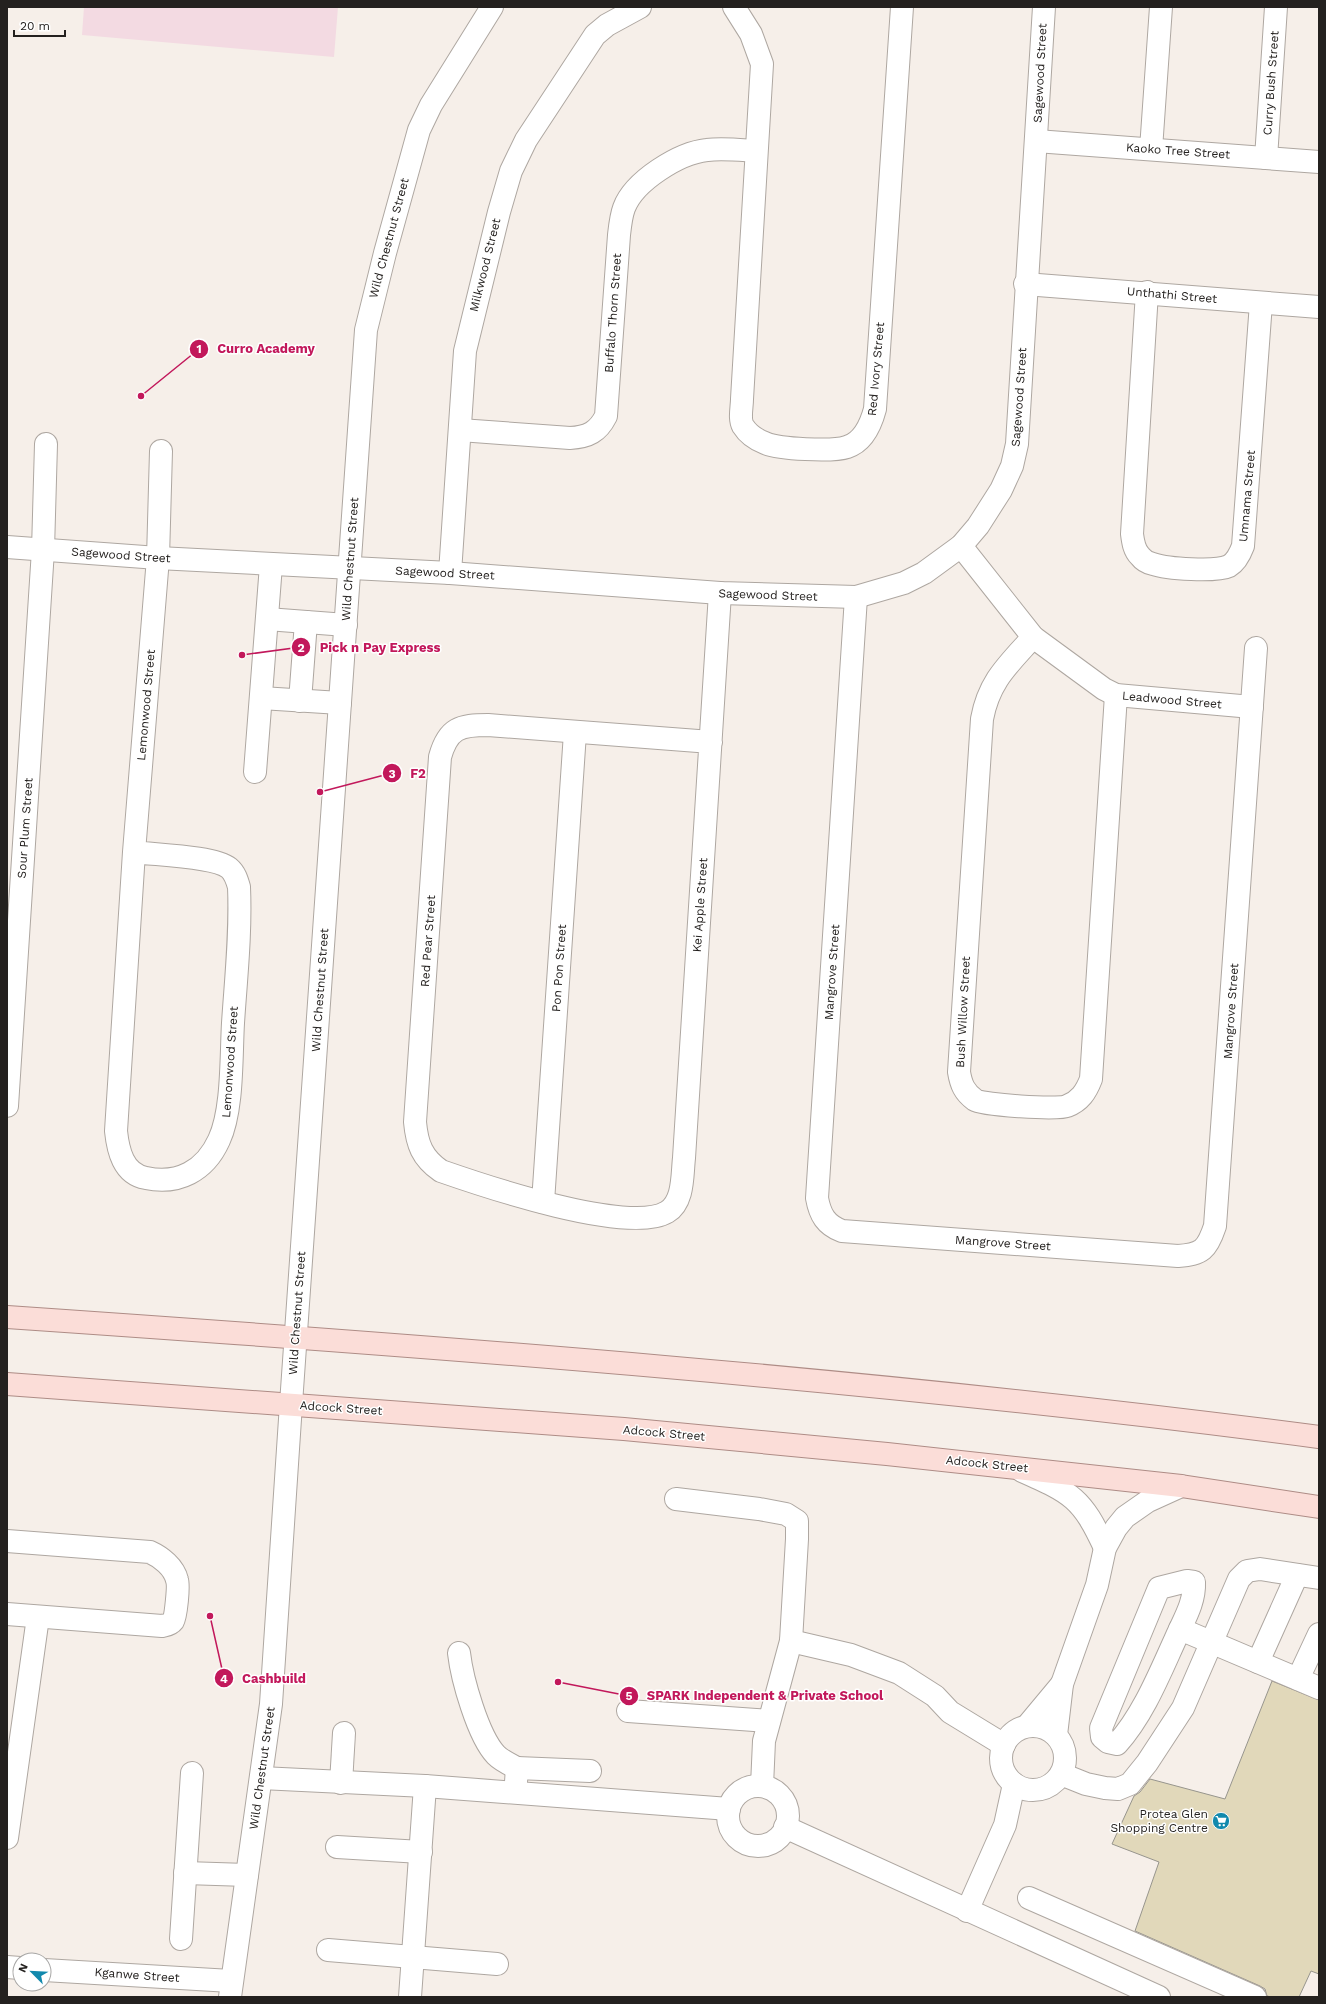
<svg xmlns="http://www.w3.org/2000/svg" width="1326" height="2004" viewBox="0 0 1326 2004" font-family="'Work Sans',sans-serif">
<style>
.green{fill:#f3dae2}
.building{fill:#e1d8ba;stroke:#97958d}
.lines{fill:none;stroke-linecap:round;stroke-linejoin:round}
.minor-casing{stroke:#aea7a1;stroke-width:24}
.major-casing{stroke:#ae8c86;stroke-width:24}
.minor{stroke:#fff;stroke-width:22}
.major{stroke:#fbddd8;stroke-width:22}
.labels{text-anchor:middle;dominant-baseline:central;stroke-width:3;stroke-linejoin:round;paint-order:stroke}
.street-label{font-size:12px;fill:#24211f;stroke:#fff}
.poi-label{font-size:12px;fill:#24211f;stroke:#fff;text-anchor:end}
.leader{fill:none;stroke:#c2185b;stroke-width:1.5}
.callout-dot{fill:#c2185b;stroke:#fff;stroke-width:1.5}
.mark-label{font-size:12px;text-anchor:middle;font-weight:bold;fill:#fff}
.callout-label{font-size:13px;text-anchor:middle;font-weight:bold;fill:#c2185b;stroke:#fff;stroke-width:3;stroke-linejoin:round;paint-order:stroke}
</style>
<rect width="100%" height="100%" fill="#f6efe9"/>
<path class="green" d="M84,7h254l-4,50 -252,-22z"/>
<path class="building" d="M1272,1681l47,19v274l-8,-3 -12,26h-28l-4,-1 -2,-7 -5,-3 -125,-55 24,-69 -47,-18 22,-48 6,-4 10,-13 75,20z"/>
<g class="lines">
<defs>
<g id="minor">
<path d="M734,7l17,27 11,30 -20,335c0,8 -3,20 1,27 5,8 14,14 22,17 14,6 67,9 82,4 16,-5 24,-23 28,-38l27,-402"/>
<path d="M1036,141l283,21"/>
<path d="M1151,149l10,-142"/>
<path d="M1266,158l10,-151"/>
<path d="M1025,284l294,23"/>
<path d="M1147,292l-15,242c1,8 2,16 8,22 3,4 8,7 13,8 14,5 63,8 76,2 7,-4 11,-12 14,-20l18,-243"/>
<path d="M460,430l110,8c18,-1 28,-6 36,-22l13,-181c1,-9 2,-19 5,-27 10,-27 55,-55 83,-58 15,-2 33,0 49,1"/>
<path d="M961,546l72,91 71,52 12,6 136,12"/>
<path d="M7,547l151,11 292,15 270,20 136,4 48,-14 20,-10 37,-27 17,-20 23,-36 11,-24 5,-22 27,-437"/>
<path d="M450,573l15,-222 34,-139 12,-41 15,-31 69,-105 12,-10 33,-18"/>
<path d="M856,597l-39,601c3,17 9,27 25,33l336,25c24,-2 29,-6 37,-30l41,-578"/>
<path d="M267,619l79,6"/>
<path d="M1033,637c-25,28 -44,44 -51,82l-23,353c2,12 5,20 16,28 8,5 83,10 92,6 13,-5 19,-14 24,-27l25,-384"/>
<path d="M261,698l79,5"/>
<path d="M300,701l6,-79"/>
<path d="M711,742l-223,-17c-28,0 -40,3 -48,32l-25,365c2,22 7,36 26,49 43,15 188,64 226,41 17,-10 15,-37 17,-54l36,-565"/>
<path d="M255,772l16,-207"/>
<path d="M134,852c21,3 80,4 95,16 6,5 8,12 10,19 2,45 -3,91 -6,136 -2,34 0,87 -14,117 -14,31 -41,45 -73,38 -23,-4 -28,-28 -30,-47l18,-279 24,-294 3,-107"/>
<path d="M7,1106l36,-556 3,-106"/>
<path d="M543,1202l32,-469"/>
<path d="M1022,1471c50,22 60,27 83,77"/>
<path d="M676,1499l83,10 27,5 11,7v18l-6,102 -27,100 -2,45"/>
<path d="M7,1541l143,11c11,5 24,15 27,28 2,6 -1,36 -4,41 -3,4 -7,4 -11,5l-155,-12"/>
<path d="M1187,1581l7,1c1,21 -11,39 -19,58 -16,35 -32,75 -58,104l-9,-2 -6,-5 -1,-9 58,-140z"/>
<path d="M1180,1629l139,59"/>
<path d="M791,1641l60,14 48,18 36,23 15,16 54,33"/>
<path d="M459,1653c3,26 19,83 37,102 6,6 13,9 21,13"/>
<path d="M1258,1662l39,-87"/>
<path d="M1298,1679l21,-45"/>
<path d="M628,1711l141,10"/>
<path d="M1027,1726l35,-42"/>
<circle cx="1033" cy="1758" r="32"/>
<path d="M1056,1735l6,-51 35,-99 8,-37 11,-20 9,-11 23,-16 33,-15"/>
<path d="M1061,1774l25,10 19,4 13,1 12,-5 17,-21 36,-55 56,-129 8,-8 13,-2 59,9"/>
<path d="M261,1778l164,8 304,23"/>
<path d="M516,1782l1,-14 73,3"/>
<path d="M341,1783l3,-50"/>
<circle cx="758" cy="1816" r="30"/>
<path d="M785,1827l374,170"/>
<path d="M7,1838l31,-221"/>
<path d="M337,1847l84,5"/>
<path d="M185,1873l62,2"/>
<path d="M1029,1898l226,99"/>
<path d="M967,1911l38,-86 9,-41"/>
<path d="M181,1939l11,-166"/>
<path d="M328,1950l169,14"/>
<path d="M7,1967l13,1"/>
<path d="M44,1970l187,11"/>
<path d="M230,1997l41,-293 20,-300 75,-1074 19,-77 34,-123 12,-25 61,-98"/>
<path d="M410,1997l15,-211"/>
</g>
<g id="major">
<path d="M7,1317c438,30 877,63 1312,120"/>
<path d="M7,1384l617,45 263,25 294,32 138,21"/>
</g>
</defs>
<use href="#minor" class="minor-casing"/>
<use href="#major" class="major-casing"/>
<use href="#minor" class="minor"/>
<use href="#major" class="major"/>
</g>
<defs>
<symbol id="supermarket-disc" viewBox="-11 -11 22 22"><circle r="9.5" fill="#1289ad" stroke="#fff"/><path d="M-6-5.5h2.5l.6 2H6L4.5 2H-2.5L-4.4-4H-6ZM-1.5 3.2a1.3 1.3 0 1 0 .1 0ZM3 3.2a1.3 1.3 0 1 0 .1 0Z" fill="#fff"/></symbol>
</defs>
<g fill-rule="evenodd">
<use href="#supermarket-disc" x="1211" y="1811" width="20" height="20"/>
</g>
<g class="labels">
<g class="street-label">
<text transform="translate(1040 73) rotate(-87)">Sagewood Street</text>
<text transform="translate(1271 83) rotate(-86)">Curry Bush Street</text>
<text transform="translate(1178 151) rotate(4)">Kaoko Tree Street</text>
<text transform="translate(389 238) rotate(-75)">Wild Chestnut Street</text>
<text transform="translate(485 265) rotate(-76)">Milkwood Street</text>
<text transform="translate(1172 295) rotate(5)">Unthathi Street</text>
<text transform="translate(613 313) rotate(-86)">Buffalo Thorn Street</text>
<text transform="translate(876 369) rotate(-85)">Red Ivory Street</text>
<text transform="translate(1019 397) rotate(-86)">Sagewood Street</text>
<text transform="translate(1247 496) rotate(-85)">Umnama Street</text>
<text transform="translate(121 555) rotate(4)">Sagewood Street</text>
<text transform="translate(350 559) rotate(-86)">Wild Chestnut Street</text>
<text transform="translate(445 573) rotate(3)">Sagewood Street</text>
<text transform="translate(768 595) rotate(2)">Sagewood Street</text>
<text transform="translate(1172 700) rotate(5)">Leadwood Street</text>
<text transform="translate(146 705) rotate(-85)">Lemonwood Street</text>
<text transform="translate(25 828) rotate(-86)">Sour Plum Street</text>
<text transform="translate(700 905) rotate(-86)">Kei Apple Street</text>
<text transform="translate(428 941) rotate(-86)">Red Pear Street</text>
<text transform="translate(559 968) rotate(-86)">Pon Pon Street</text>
<text transform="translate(832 972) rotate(-86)">Mangrove Street</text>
<text transform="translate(320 990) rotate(-86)">Wild Chestnut Street</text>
<text transform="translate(1231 1011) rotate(-86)">Mangrove Street</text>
<text transform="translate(963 1012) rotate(-87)">Bush Willow Street</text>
<text transform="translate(230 1062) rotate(-86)">Lemonwood Street</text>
<text transform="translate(1003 1243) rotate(4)">Mangrove Street</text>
<text transform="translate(297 1313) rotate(-86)">Wild Chestnut Street</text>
<text transform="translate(341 1408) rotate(4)">Adcock Street</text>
<text transform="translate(664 1433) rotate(5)">Adcock Street</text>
<text transform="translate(987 1464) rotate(6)">Adcock Street</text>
<text transform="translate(262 1768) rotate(-82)">Wild Chestnut Street</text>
<text transform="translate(137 1975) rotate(4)">Kganwe Street</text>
</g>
<g class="poi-label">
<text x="1208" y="1814">Protea Glen<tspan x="1208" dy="14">Shopping Centre</tspan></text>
</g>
</g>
<path class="leader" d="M141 396L199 349M242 655L301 647M320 792L392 773M210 1616L224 1678M558 1682L629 1696"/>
<g class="callout-dot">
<circle cx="141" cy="396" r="4"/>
<circle cx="242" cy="655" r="4"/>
<circle cx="320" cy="792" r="4"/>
<circle cx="210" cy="1616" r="4"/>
<circle cx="558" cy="1682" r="4"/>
<circle cx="199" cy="349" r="10"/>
<circle cx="301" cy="647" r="10"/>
<circle cx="392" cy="773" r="10"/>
<circle cx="224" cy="1678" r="10"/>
<circle cx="629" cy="1696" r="10"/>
</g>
<g class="mark-label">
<text x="199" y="353">1</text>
<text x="301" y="652">2</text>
<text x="392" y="778">3</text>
<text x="224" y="1683">4</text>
<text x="629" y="1700">5</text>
</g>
<g class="callout-label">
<text x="266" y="353">Curro Academy</text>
<text x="380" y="652">Pick n Pay Express</text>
<text x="418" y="778">F2</text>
<text x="274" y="1683">Cashbuild</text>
<text x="765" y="1700">SPARK Independent &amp; Private School</text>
</g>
<rect width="1326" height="2004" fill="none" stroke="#24211f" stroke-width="16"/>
<g transform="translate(32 1972) rotate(294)"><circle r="19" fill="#ffffff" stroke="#a7a6a5"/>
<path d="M0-3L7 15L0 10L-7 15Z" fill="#1289ad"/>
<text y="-6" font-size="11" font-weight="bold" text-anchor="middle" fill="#24211f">N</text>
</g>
<path d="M14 30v6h51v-6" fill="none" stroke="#24211f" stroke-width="2"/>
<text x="20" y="30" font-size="12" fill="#24211f" stroke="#ffffff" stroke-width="3" paint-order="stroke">20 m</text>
</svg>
